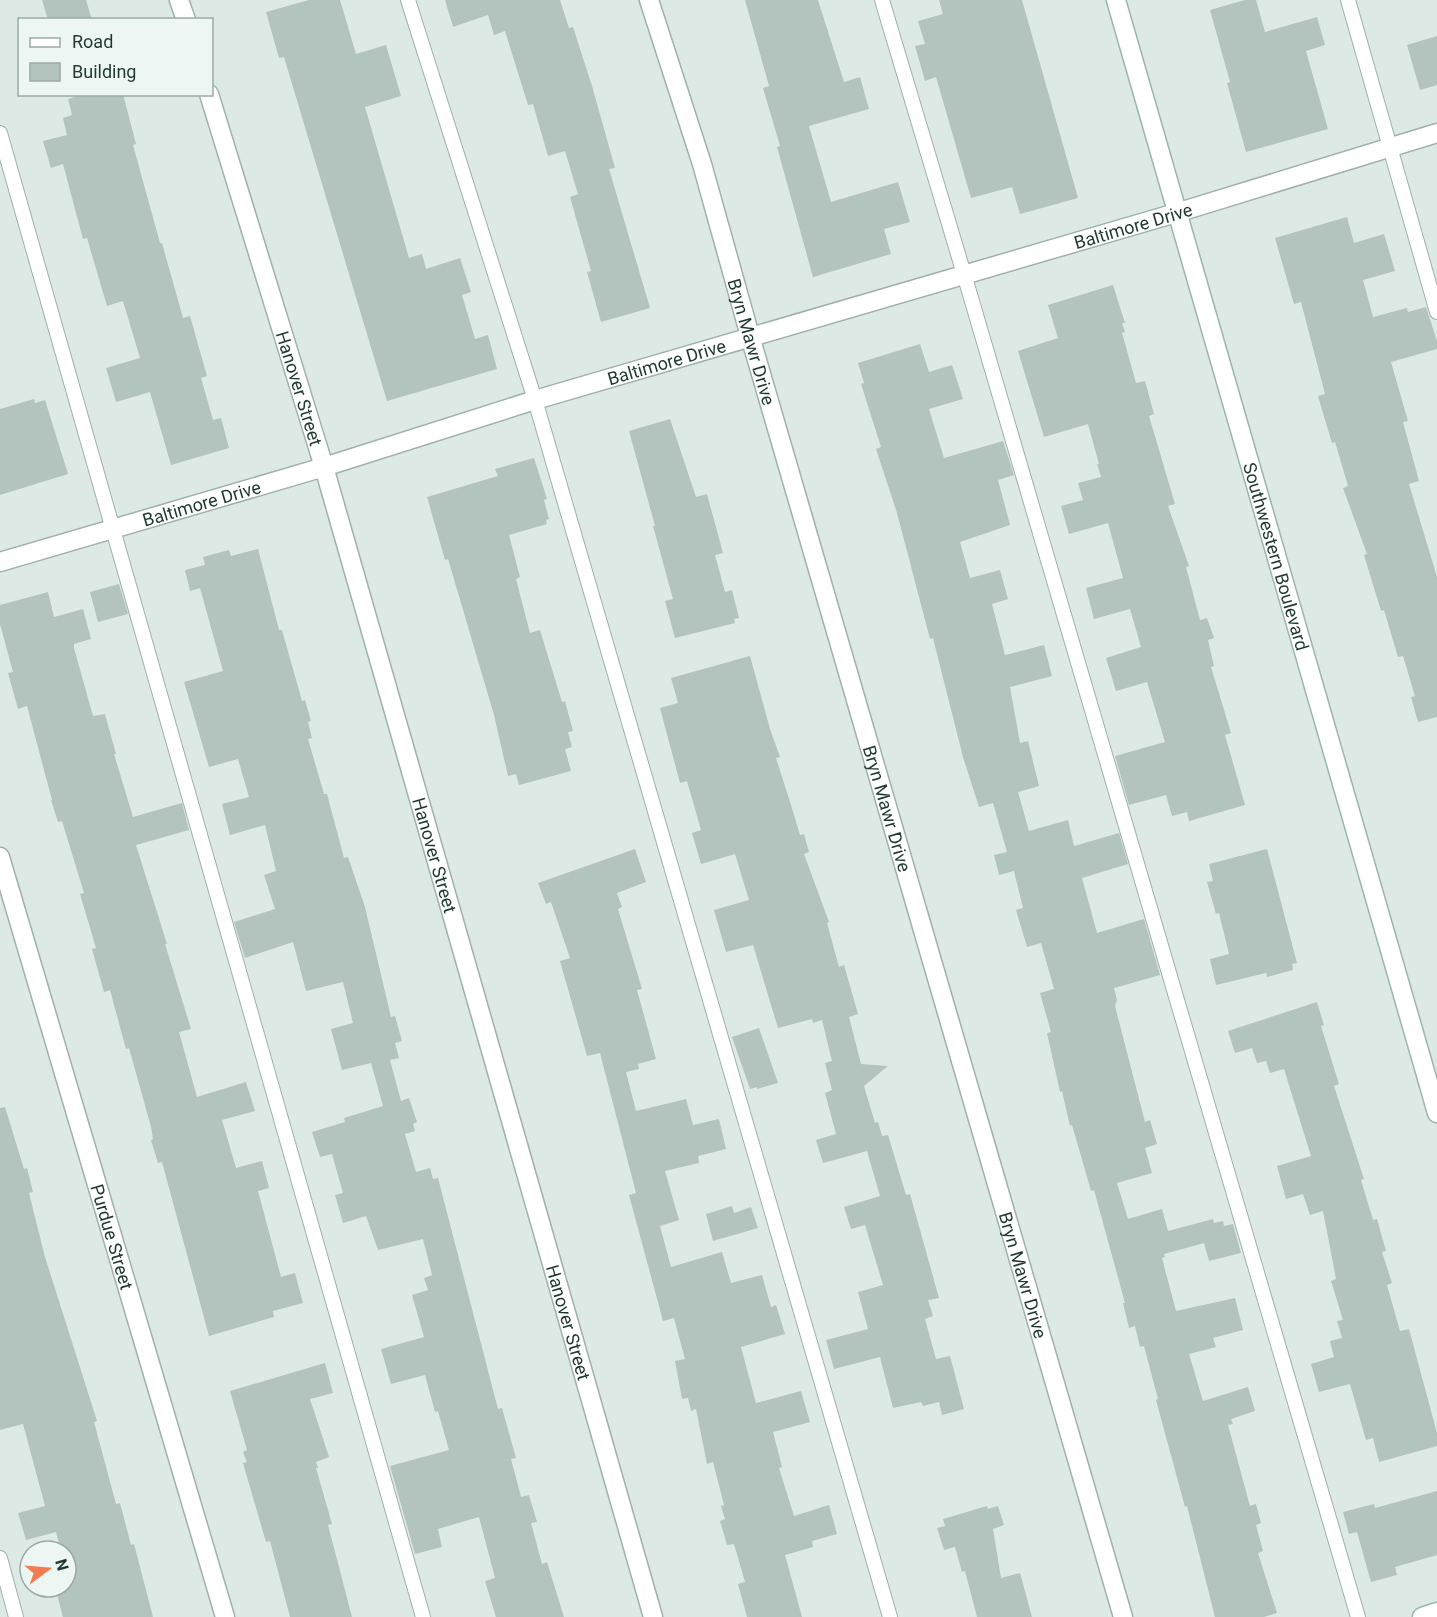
<svg xmlns="http://www.w3.org/2000/svg" width="1437" height="1617" viewBox="0 0 1437 1617" font-family="Roboto,sans-serif">
<style>
.building{fill:#b2c4bd}
.lines{fill:none;stroke-linecap:round;stroke-linejoin:round}
.lane-casing{stroke:#a0b0ab;stroke-width:16}
.street-casing{stroke:#a0b0ab;stroke-width:21}
.secondary-casing{stroke:#9cb5ac;stroke-width:21}
.lane{stroke:#fff;stroke-width:14}
.street{stroke:#fff;stroke-width:18}
.secondary{stroke:#fff;stroke-width:18}
.labels{text-anchor:middle;dominant-baseline:central;stroke-width:6;stroke-linejoin:round;paint-order:stroke}
.street-label{font-size:18px;fill:#1f3832;stroke:#edf6f2}
</style>
<rect width="100%" height="100%" fill="#dde9e4"/>
<g class="building">
<path d="M42,0h44l6,20h-44z"/>
<path d="M309,0h31l16,54 30,-9 15,51 -36,11 44,151 13,-4 4,15 34,-11 11,34 -9,3 13,44 13,-4 9,34 -110,32 -103,-344 -5,1 -13,-46z"/>
<path d="M445,0h115l9,28 4,-1 19,59 23,82 -6,1 41,139 -49,14 -14,-50 4,-1 -21,-74 8,-3 -13,-43 -17,5 -15,-52 -5,1 -23,-74 -11,4 -6,-20 -35,12z"/>
<path d="M745,0h73l26,82 16,-5 9,32 -60,17 22,76 67,-20 12,40 -26,7 7,25 -78,23 -36,-130 3,-1 -17,-58 6,-2z"/>
<path d="M939,0h83l56,198 -58,16 -8,-27 -41,11 -35,-121 -11,4 -10,-35 10,-2 -7,-23 25,-7z"/>
<path d="M1245,0h11l9,32 52,-15 8,28 -19,6 22,78 -82,23 -19,-69 3,-1 -20,-72z"/>
<path d="M1437,36v49l-17,5 -13,-45z"/>
<path d="M84,94h39l13,50 -3,1 27,98h2l21,75 7,-2 17,60 -6,2 12,42 8,-2 8,30 -58,17 -21,-73 -34,10 -10,-34 34,-10 -17,-57 -16,5 -20,-68 -4,1 -20,-75 -12,4 -8,-27 24,-6 -4,-17 9,-3 -4,-16z"/>
<path d="M1347,217l7,26 30,-9 11,37 -32,9 10,37 34,-9 1,4 18,-5 11,34v8l-46,13 17,59 -5,1 16,59 -10,3 28,93v140l-19,5 -7,-25 4,-1 -12,-40 -5,1 -14,-47 -3,1 -17,-56 3,-1 -24,-66 5,-2 -13,-44 -3,1 -14,-47 7,-2 -24,-92 -7,2 -19,-66z"/>
<path d="M1113,285l12,38h-3l3,9 -3,1 14,50 9,-2 9,33 -5,2 26,88 -7,2 21,60 -3,1 14,53 7,-2 7,20 -6,2 6,26 -3,1 20,66 -6,2 20,70 -56,16 -2,-9 -15,4 -6,-21 -37,10 -14,-49 50,-14 -18,-60 -31,9 -10,-33 35,-11 -11,-38 -36,10 -8,-31 37,-10 -15,-55 -39,11 -8,-28 22,-6 -5,-17 23,-6 -4,-13h2l-11,-40 -44,13 -26,-86 40,-13 -10,-33z"/>
<path d="M920,344l9,28 23,-7 11,34 -34,10 15,49 59,-17 11,34 -16,5 12,45 -50,17 10,36 30,-8 8,29 -16,5 13,51 39,-10 8,31 -42,11 10,56 8,-2 11,45 -21,6 11,39 39,-11 6,26 45,-13 9,31 -46,14 15,55 47,-14 16,56 -46,13 3,12 -2,6 30,116 5,-2 7,24 -12,4 7,25 -35,10 11,36 34,-10 6,22 45,-12 1,4 9,-2 1,5 9,-2 8,29 -32,8 -5,-18 -40,11 1,3 -3,1 14,53 59,-13 8,32 -30,8 3,9 -27,7 14,47 45,-14 7,24 -24,8 2,5 -5,1 22,81 6,-2 5,19 -5,2 7,26 -5,2 19,60 -13,4h-49l-28,-111 -2,1 -29,-107 2,-1 -14,-53 -4,1 -5,-21 -6,2 -6,-25h2l-31,-113 -3,1 -19,-66 -2,1 -8,-35 -2,1 -13,-59 4,-1 -11,-39 14,-4 -13,-46 -14,4 -11,-37 7,-2 -9,-37 -15,4 -5,-20 13,-3 -14,-49 -14,4 -16,-50 -30,-119 -3,1 -33,-126 -21,-64 5,-2 -20,-63 3,-1 -6,-20z"/>
<path d="M34,399l1,4 10,-3 23,74 -68,21v-86z"/>
<path d="M670,419l26,78 11,-3 16,59 -8,2 10,37 7,-2 7,28 -5,1 1,4 -60,15 -10,-37 8,-2 -20,-73h2l-26,-95z"/>
<path d="M534,458l13,41 -3,1 5,19 -3,1 1,4 -38,11 11,42 -4,2 14,54 10,-3 22,72 3,-1 8,30 -5,1 4,15 -7,2 6,22 -52,14 -3,-11 -8,2 -14,-61 -46,-156 -3,1 -18,-63 71,-21 -3,-7z"/>
<path d="M258,549l21,81h3l20,71 3,-1 6,21 -3,1 4,16 -4,1 16,55h3l17,64 4,-1 17,50 26,110 4,-1 7,25 -7,2 4,15 -9,2 11,41 8,-3 8,24 -4,2 2,7 -10,3 11,38 14,-4 3,11 5,-1 60,231 4,-1 14,50 -5,1 10,38 8,-2 8,27 -6,1 11,41 5,-2 17,55h-68l-11,-36 10,-3 -16,-61 -41,12 4,18 -27,7 -25,-88 59,-16 -11,-39 -3,1 -10,-37 -34,9 -10,-35 43,-12 -12,-42 16,-5 -4,-12 8,-3 -9,-36 -45,11 -12,-34 -23,7 -8,-28 8,-2 -11,-39 -12,3 -8,-25 33,-10 -1,-4 39,-12 -12,-43 -29,7 -11,-41 22,-6 -10,-41 -37,9 -13,-49 -48,16 -11,-36 41,-13 -11,-34 12,-4 -11,-46 -35,10 -8,-31 27,-7 -11,-38 -29,8 -25,-85 39,-11 -23,-83 -10,3 -5,-21 20,-5 -2,-8 26,-7 2,6z"/>
<path d="M119,584l9,30 -30,8 -8,-30z"/>
<path d="M48,592l6,25 29,-8 8,30 -17,5v4l19,68 12,-2 11,40h-2l19,63 49,-14 7,27 -53,15 31,99h-2l26,85 -12,3 18,65 49,-15 9,29 -33,9 14,48 26,-7 7,27 -11,3 23,86 14,-4 8,30 -30,8 1,6 -65,19 -47,-174 -4,1 -7,-23 2,-1 -2,-12 -22,-79 -3,1 -16,-59 -6,2 -12,-43 4,-1 -16,-54 4,-1 -22,-72 -4,1 -7,-22h1l-25,-94 -9,3 -10,-36 5,-1 -13,-48v-19z"/>
<path d="M750,656l20,73 10,28 -4,1 15,47 9,30 4,-1 5,18 -5,2 25,68 -2,1 12,44 5,-2 14,49 -9,3 12,47 27,2 -24,20 11,37 3,-1 4,14 6,-1 18,60 4,-1 29,104 -11,2 5,16 -8,3 11,40 14,-3 14,53 -22,6 -3,-13 -16,4 -2,-4 -28,6 -13,-51 -46,12 -8,-29 42,-11 -10,-37 25,-7 -18,-60 -14,4 -7,-22 36,-11 -13,-45 -44,12 -7,-23 20,-6 -11,-41 7,-3 -7,-27 7,-2 -10,-41 -9,3 -1,-4 -34,9 -25,-83 -27,7 -12,-42 35,-10 -14,-46 -34,10 -9,-31 9,-3 -14,-49 -7,2 -20,-75 18,-5 -7,-25z"/>
<path d="M635,849l11,33 -29,11 5,14 -4,2 24,80 -5,1 19,69 -18,5 1,5 -13,3 10,39 50,-12 7,26 26,-6 7,30 -28,7 1,7 -34,8 14,49 -19,6 11,41 51,-15 9,31 31,-8 9,32 5,-2 9,29 -44,13 15,56 45,-12 9,31 -37,10 9,35 -3,1 15,48 35,-11 8,29 -25,7 1,6 -28,8 17,62h-55l-9,-33 7,-2 -11,-38 -7,1 -7,-24 5,-2 -4,-13 3,-1 -11,-43 -6,2 -11,-55 -5,2 -3,-13 -6,1 -7,-38 10,-2 -11,-41 -11,3 -34,-126 7,-2 -36,-140 -13,3 -27,-95 10,-3 -19,-56 -5,2 -8,-21z"/>
<path d="M1267,849l30,114 -5,1 1,6 -26,7 -1,-4 -50,12 -6,-26 19,-5 -10,-41 -3,1 -9,-32 6,-1 -4,-17z"/>
<path d="M1317,1002l7,23 -3,1 18,58 -5,2 30,93 -3,1 12,40 4,-1 9,32 -4,1 10,31 -5,2 13,46 9,-2 28,104v13l-58,16 -6,-24 -7,2 -16,-56 -31,8 -8,-28 23,-7 -4,-16 12,-3 -5,-17 6,-1 -12,-39 5,-2 -13,-68 -13,4 -7,-21 -17,5 -9,-33 34,-10 -27,-87 -14,4 -4,-12 -9,2 -5,-15 -17,5 -7,-22z"/>
<path d="M759,1028l19,55 -21,6v-2l-7,2 -18,-52z"/>
<path d="M5,1107l19,62 3,-1 6,24 -4,1 16,64 52,164 -3,1 22,82 4,-1 11,42 3,-1 19,73h-90l-8,-30h15l-4,-16v-20h-5l-5,-19 -30,8 -8,-27 27,-7 -22,-82 -23,6v-322z"/>
<path d="M732,1206l2,7 17,-6 7,21 -45,13 -7,-27z"/>
<path d="M325,1363l8,30 -23,6 19,58 -13,5 2,6h-2l16,56 -4,1 24,92h-62l-20,-76 -4,1 -23,-79 4,-1 -4,-10 4,-2 -17,-59z"/>
<path d="M1437,1491v64l-42,12 2,8 -26,7 -14,-50 -8,2 -6,-22 31,-8 1,4z"/>
<path d="M987,1506l1,3 10,-3 6,19 -11,4 8,49 19,-5 12,44h-55l-12,-46 -3,1 -7,-25 -11,3 -7,-22 8,-2 -2,-7z"/>
</g>
<g class="lines">
<defs>
<g id="lane">
<path d="M408,0l127,400 355,1217"/>
<path d="M882,0l82,274 394,1343"/>
<path d="M1348,0l89,312"/>
<path d="M0,133l423,1484"/>
<path d="M0,1558l16,59"/>
</g>
<g id="street">
<path d="M179,0l7,20"/>
<path id="s1" d="M649,0l53,164 48,172 373,1281"/>
<path id="s2" d="M209,94l115,373 329,1150"/>
<path id="s3" d="M0,562l324,-95 211,-67 641,-187 261,-80"/>
<path id="s4" d="M0,857l225,760"/>
</g>
<g id="secondary">
<path id="s5" d="M1116,0l321,1113"/>
<path d="M1422,1617l15,-5"/>
</g>
</defs>
<use href="#lane" class="lane-casing"/>
<use href="#street" class="street-casing"/>
<use href="#secondary" class="secondary-casing"/>
<use href="#lane" class="lane"/>
<use href="#street" class="street"/>
<use href="#secondary" class="secondary"/>
</g>
<g class="labels">
<g class="street-label">
<text stroke="none"><textPath href="#s3" startOffset="1182">Baltimore Drive</textPath></text>
<text stroke="none"><textPath href="#s1" startOffset="357">Bryn Mawr Drive</textPath></text>
<text stroke="none"><textPath href="#s3" startOffset="696">Baltimore Drive</textPath></text>
<text stroke="none"><textPath href="#s2" startOffset="308">Hanover Street</textPath></text>
<text stroke="none"><textPath href="#s3" startOffset="210">Baltimore Drive</textPath></text>
<text stroke="none"><textPath href="#s5" startOffset="579">Southwestern Boulevard</textPath></text>
<text stroke="none"><textPath href="#s1" startOffset="843">Bryn Mawr Drive</textPath></text>
<text stroke="none"><textPath href="#s2" startOffset="794">Hanover Street</textPath></text>
<text stroke="none"><textPath href="#s4" startOffset="396">Purdue Street</textPath></text>
<text stroke="none"><textPath href="#s1" startOffset="1329">Bryn Mawr Drive</textPath></text>
<text stroke="none"><textPath href="#s2" startOffset="1280">Hanover Street</textPath></text>
</g>
</g>
<rect x="18" y="18" width="195" height="78" fill="#edf6f2" stroke="#9baaa5" stroke-width="1.5"/>
<rect x="30" y="38" width="30" height="9" fill="#ffffff" stroke="#9baaa5" stroke-width="1.5"/>
<text x="72" y="48" font-size="18" fill="#1f3832">Road</text>
<rect x="30" y="63" width="30" height="18" fill="#b2c4bd" stroke="#9baaa5" stroke-width="1.5"/>
<text x="72" y="78" font-size="18" fill="#1f3832">Building</text>
<g transform="translate(48 1569) rotate(74)"><circle r="28" fill="#edf6f2" stroke="#9baaa5" stroke-width="1.5"/>
<path d="M0-4.5L10 22L0 15L-10 22Z" fill="#f27b51"/>
<text y="-9" font-size="16" font-weight="bold" text-anchor="middle" fill="#1f3832">N</text>
</g>
</svg>
